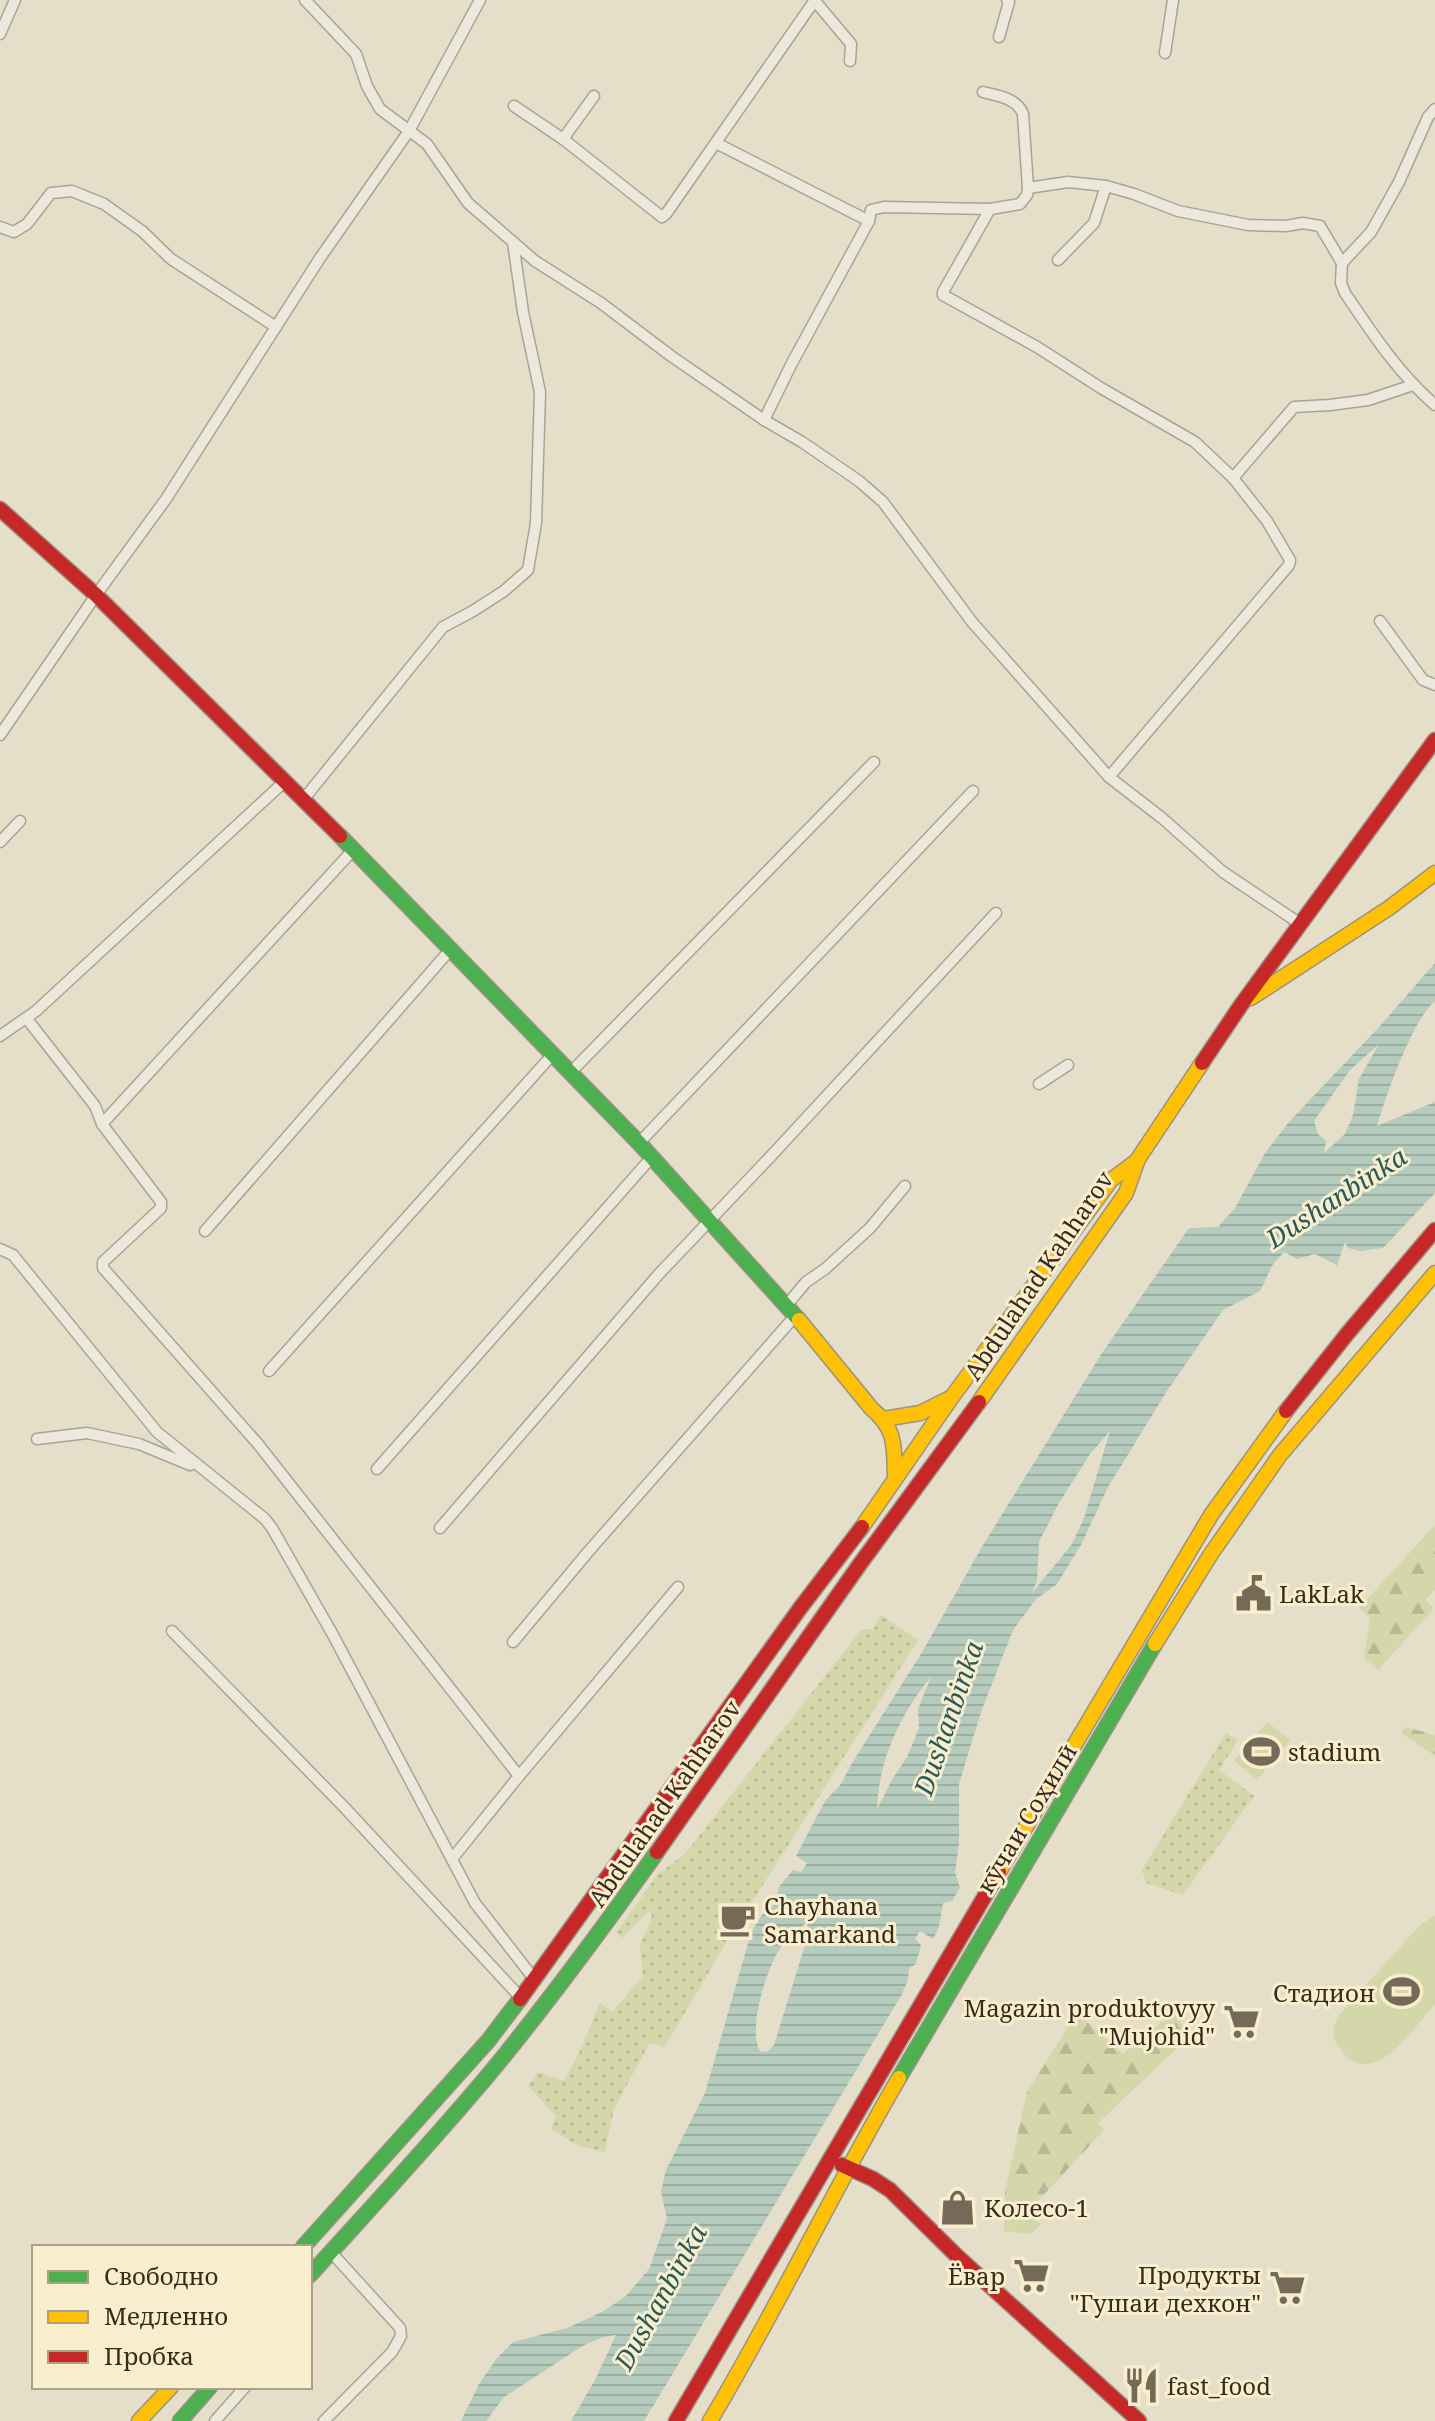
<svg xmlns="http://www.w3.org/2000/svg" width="1435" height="2421" viewBox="0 0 1435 2421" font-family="'Noto Serif',serif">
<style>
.green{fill:url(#green-dots)}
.forest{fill:url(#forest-firs)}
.pitch{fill:#d3d7aa}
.water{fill:url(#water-rules);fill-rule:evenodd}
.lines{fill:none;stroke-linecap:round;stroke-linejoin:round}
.street-casing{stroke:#aaa393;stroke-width:13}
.fast-casing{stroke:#9a9283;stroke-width:17}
.slow-casing{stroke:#9a9283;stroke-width:17}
.jam-casing{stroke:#9a9283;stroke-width:17}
.street{stroke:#ede8dc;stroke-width:10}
.fast{stroke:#4caf50;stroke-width:14}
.slow{stroke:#ffc107;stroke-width:14}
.jam{stroke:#c62828;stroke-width:14}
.labels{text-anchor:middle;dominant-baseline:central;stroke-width:6;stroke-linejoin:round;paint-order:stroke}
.street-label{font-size:24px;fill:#392b1b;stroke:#f8eece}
.poi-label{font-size:24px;fill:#392b1b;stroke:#f8eece;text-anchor:start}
.water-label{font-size:26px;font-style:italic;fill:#295a5a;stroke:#f8eece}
</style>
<defs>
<pattern id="green-dots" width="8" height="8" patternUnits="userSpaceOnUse" patternTransform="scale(2)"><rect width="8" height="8" fill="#d3d7aa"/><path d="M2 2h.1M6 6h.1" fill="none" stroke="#b6b992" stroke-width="1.8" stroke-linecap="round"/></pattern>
<pattern id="forest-firs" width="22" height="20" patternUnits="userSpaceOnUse" patternTransform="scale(2)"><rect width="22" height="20" fill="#d3d7aa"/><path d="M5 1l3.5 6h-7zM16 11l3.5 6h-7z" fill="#b6b992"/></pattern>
<pattern id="water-rules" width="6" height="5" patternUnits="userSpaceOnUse" patternTransform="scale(2)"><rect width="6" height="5" fill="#b5cbbe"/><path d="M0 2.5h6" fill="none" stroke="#9caea3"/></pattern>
</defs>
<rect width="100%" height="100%" fill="#e5dfc9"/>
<g class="green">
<path d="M881,1615l37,25 -192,303 -62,105 -14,-6 -36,67 -9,43 -26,-6 -28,-17 5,-13 -28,-30 10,-14 26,9 16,-30 20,-48 12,9 31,-36 -3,-31 12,-27 -2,-8 -28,28 -6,-5 42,-59 27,-20 177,-225h11z"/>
<path d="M1226,1733l12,7 -19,30 35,26 -71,99 -37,-12 -4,-13z"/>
</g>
<g class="forest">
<path d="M1435,1525v65l-10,10 9,8 -56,62 -14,-12 6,-40 -11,-10z"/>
<path d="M1406,1727l29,8v21l-34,-23z"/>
<path d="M1174,2012l16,24 -92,87 6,7 -76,82 13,12 -10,10 -27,-3 1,-40 22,-99 50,-79 46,41z"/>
</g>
<g class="pitch">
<path d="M1267,1722l23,18 -33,40 -23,-19z"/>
<path d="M1435,1916v88c-21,23 -62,89 -94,46 -10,-12 -9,-20 -3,-34l83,-92z"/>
</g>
<path class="water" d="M1435,963v38c-23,19 -49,95 -58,125l58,-24v91l-52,55 -23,3 -12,-3 -3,-6 -8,23 -22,-11 -18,5 -13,-7 -11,12 -13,27 -37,19 -56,81 -59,96 -27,58 -24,39 -21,15 -23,31 -32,82 -22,72v60l-4,28 5,16 -8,13 -9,2 -4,24 -6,12 -13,-8 -5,8 6,6 -5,19 -7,4 -1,12 -7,16 -257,425h-73l24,-41 21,-45 -12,2 -20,8 -80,52 -18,24h-25l18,-37 18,-26 16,-16 54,-14 35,-16 24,-16 23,-27 18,-50 -6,-28 5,-21 39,-77 46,-160 10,-17 14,-12 4,-17 14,-17 8,2 6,-9 -11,-7 29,-55 16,-17 11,-21 69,-109 62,-109 119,-192 87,-125 29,-1 17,-19 30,-55 24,-31 90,-95zM1379,1044l-20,35 -6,36 -8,19 -21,19 2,-12 -8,-7 -4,-13 36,-51zM1110,1431l-26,87 -12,26 -40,49 5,-13 2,-38 20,-39 31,-49zM931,1677l-13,32 1,19 -12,29 -14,21 -16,31c1,-47 24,-97 54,-132zM808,1921l-3,24 -31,100 -6,6 -7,1c-15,-18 6,-86 19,-103 8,-10 19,-20 28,-28z"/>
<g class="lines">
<defs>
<g id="street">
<path d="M305,0l51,54 11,32 13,23 47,35 41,59 67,58 66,42 70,53 93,64 28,-57 77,-142 2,-11 13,-3 106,2 30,-5 7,-9 1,-7 -5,-74c-6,-16 -25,-18 -40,-22"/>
<path d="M815,1l36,43 -1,17"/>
<path d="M0,34l15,-34"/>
<path d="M999,37l10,-35 -2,-2"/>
<path d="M1165,53l8,-53"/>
<path d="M514,106l49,33 99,78 4,-3 149,-214"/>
<path d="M563,139l31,-43"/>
<path d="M716,143l153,78"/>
<path d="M1028,188l40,-6 38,4 28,8 44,17 70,14 38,1 17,-3 17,3 22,37 -1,20 4,10c27,40 53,80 90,112"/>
<path d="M990,209l-47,83v3l94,52 64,41 94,54 38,36 34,43 23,39 -1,5 -180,212"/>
<path d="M0,227l14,5 13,-8 24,-31 21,-2 32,13 38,27 29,28 105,68"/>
<path d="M1058,260l36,-37 12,-37"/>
<path d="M1342,263l29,-31 28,-50 29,-65 7,-8"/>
<path d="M764,420l38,22 57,39 24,21 89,120 137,155 53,41 61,54 76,51"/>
<path d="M1233,478l61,-71 36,-2 38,-5 45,-15"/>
<path d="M1380,621l43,59 12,5"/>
<path d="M0,735l96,-140 70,-96 154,-241 89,-127 71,-131"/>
<path d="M303,800l140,-173 30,-16 31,-20 24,-21 8,-47 4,-131 -17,-80 -10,-70"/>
<path d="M0,842l20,-21"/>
<path d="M27,1019l68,87 7,18 59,78v6l-58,54v6l155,176 261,332"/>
<path d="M0,1036l36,-25 248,-229"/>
<path d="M571,1072l303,-310"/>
<path d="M1039,1084l29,-19"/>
<path d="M102,1124l252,-275"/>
<path d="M639,1143l334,-352"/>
<path d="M205,1231l245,-281"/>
<path d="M0,1249l13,6 144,177 108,87 7,9 61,107 142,268 60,77"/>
<path d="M786,1306l20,-24 19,-13 45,-41 35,-42"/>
<path d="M269,1371l284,-317"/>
<path d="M37,1439l50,-6 52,11 51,21"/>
<path d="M377,1469l274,-311"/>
<path d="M440,1528l218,-253 113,-119 225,-243"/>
<path d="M172,1631l173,177 176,190"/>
<path d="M513,1642l75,-90 207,-236"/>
<path d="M452,1859l67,-83 159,-189"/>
<path d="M215,2421l30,-34"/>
<path d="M324,2421l68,-69 9,-16 -1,-8 -69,-76"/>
</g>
<g id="fast">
<path d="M340,836l299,307 160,177"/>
<path d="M899,2078l256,-434"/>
<path d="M303,2247l185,-206 32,-42"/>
<path d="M310,2275c65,-72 132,-143 194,-219 53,-66 104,-135 153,-204"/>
<path d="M180,2421l30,-34"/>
</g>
<g id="slow">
<path d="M1251,998l138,-90 46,-35"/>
<path d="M799,1320l72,88c26,22 23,39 24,70"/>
<path d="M979,1402l147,-209 12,-34 64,-96"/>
<path d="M884,1419l36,-6 28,-14"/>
<path d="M862,1527l90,-130 159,-217 27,-20"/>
<path d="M1155,1644l56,-90 69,-99 155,-182"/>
<path d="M999,1872l212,-357 75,-104"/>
<path d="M139,2421l32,-34"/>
<path d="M710,2421c67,-112 123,-230 189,-343"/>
</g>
<g id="jam">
<path d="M0,509l96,86 244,241"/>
<path d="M1202,1063l39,-58 194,-265"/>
<path d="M1286,1411l61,-77 88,-104"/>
<path d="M657,1852l203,-288 119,-162"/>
<path d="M520,1999l281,-392 61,-80"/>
<path d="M842,2165l31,14 17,11 68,67 181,164"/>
<path d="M676,2421l323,-549"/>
</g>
</defs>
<use href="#street" class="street-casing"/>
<use href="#fast" class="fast-casing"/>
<use href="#slow" class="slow-casing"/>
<use href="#jam" class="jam-casing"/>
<use href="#street" class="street"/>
<use href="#fast" class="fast"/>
<use href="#slow" class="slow"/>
<use href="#jam" class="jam"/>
</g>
<defs>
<symbol id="civic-bare" viewBox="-9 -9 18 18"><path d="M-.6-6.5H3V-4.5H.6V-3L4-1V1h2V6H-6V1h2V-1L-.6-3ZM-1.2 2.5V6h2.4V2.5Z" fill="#756a58" stroke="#f8eece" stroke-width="2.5" paint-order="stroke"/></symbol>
<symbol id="stadium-bare" viewBox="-9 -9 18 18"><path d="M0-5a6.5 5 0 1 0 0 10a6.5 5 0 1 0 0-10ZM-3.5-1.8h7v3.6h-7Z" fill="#756a58" stroke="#f8eece" stroke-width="2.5" paint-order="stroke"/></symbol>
<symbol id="cafe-bare" viewBox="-9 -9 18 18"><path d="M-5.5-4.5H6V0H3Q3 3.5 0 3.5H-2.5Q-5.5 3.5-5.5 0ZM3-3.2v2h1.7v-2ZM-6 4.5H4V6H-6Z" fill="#756a58" stroke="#f8eece" stroke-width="2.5" paint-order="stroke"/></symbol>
<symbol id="supermarket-bare" viewBox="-9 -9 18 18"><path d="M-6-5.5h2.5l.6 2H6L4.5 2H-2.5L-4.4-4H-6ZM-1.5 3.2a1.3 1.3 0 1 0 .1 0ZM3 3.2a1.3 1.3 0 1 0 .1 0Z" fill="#756a58" stroke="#f8eece" stroke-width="2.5" paint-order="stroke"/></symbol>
<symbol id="shop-bare" viewBox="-9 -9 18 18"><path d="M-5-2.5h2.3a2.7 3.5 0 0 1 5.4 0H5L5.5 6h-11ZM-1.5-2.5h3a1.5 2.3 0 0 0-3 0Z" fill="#756a58" stroke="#f8eece" stroke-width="2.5" paint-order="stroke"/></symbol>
<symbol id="restaurant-bare" viewBox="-9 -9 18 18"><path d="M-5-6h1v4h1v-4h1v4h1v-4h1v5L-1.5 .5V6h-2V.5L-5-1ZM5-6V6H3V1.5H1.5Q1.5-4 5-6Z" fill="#756a58" stroke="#f8eece" stroke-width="2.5" paint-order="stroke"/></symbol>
</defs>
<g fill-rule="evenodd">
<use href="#civic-bare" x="1228" y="1568" width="51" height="51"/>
<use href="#stadium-bare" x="1236" y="1726" width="51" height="51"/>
<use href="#cafe-bare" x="712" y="1894" width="51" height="51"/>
<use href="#stadium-bare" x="1376" y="1966" width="51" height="51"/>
<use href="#supermarket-bare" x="1216" y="1996" width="51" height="51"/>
<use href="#shop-bare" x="932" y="2182" width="51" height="51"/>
<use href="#supermarket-bare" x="1006" y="2250" width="51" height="51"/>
<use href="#supermarket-bare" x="1262" y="2262" width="51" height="51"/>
<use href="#restaurant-bare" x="1116" y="2360" width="51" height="51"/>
</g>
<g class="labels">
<g class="street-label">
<text transform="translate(1038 1275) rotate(-56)">Abdulahad Kahharov</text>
<text transform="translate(664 1803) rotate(-55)">Abdulahad Kahharov</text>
<text transform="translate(1026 1818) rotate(-59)">кӯчаи Соҳилӣ</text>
</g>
<g class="poi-label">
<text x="1279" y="1593">LakLak</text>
<text x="1288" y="1751">stadium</text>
<text x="764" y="1905">Chayhana<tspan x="764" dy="28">Samarkand</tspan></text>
<text x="1375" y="1992" text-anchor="end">Стадион</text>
<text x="1215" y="2007" text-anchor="end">Magazin produktovyy<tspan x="1215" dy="28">"Mujohid"</tspan></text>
<text x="984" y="2207">Колесо-1</text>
<text x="1261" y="2274" text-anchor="end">Продукты<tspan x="1261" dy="28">"Гушаи дехкон"</tspan></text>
<text x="1005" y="2275" text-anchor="end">Ёвар</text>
<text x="1167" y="2385">fast_food</text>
</g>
<g class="water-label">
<text transform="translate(1336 1197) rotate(-33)">Dushanbinka</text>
<text transform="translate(948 1718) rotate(-71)">Dushanbinka</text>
<text transform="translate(660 2297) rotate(-61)">Dushanbinka</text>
</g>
</g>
<rect x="32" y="2245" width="280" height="144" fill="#f8eece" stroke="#aca086" stroke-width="2"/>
<rect x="48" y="2271" width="40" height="12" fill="#4caf50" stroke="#aca086" stroke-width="2"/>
<text x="104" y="2285" font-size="24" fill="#392b1b">Свободно</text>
<rect x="48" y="2311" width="40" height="12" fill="#ffc107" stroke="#aca086" stroke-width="2"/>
<text x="104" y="2325" font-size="24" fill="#392b1b">Медленно</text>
<rect x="48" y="2351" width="40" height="12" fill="#c62828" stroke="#aca086" stroke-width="2"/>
<text x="104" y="2365" font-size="24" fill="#392b1b">Пробка</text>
</svg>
